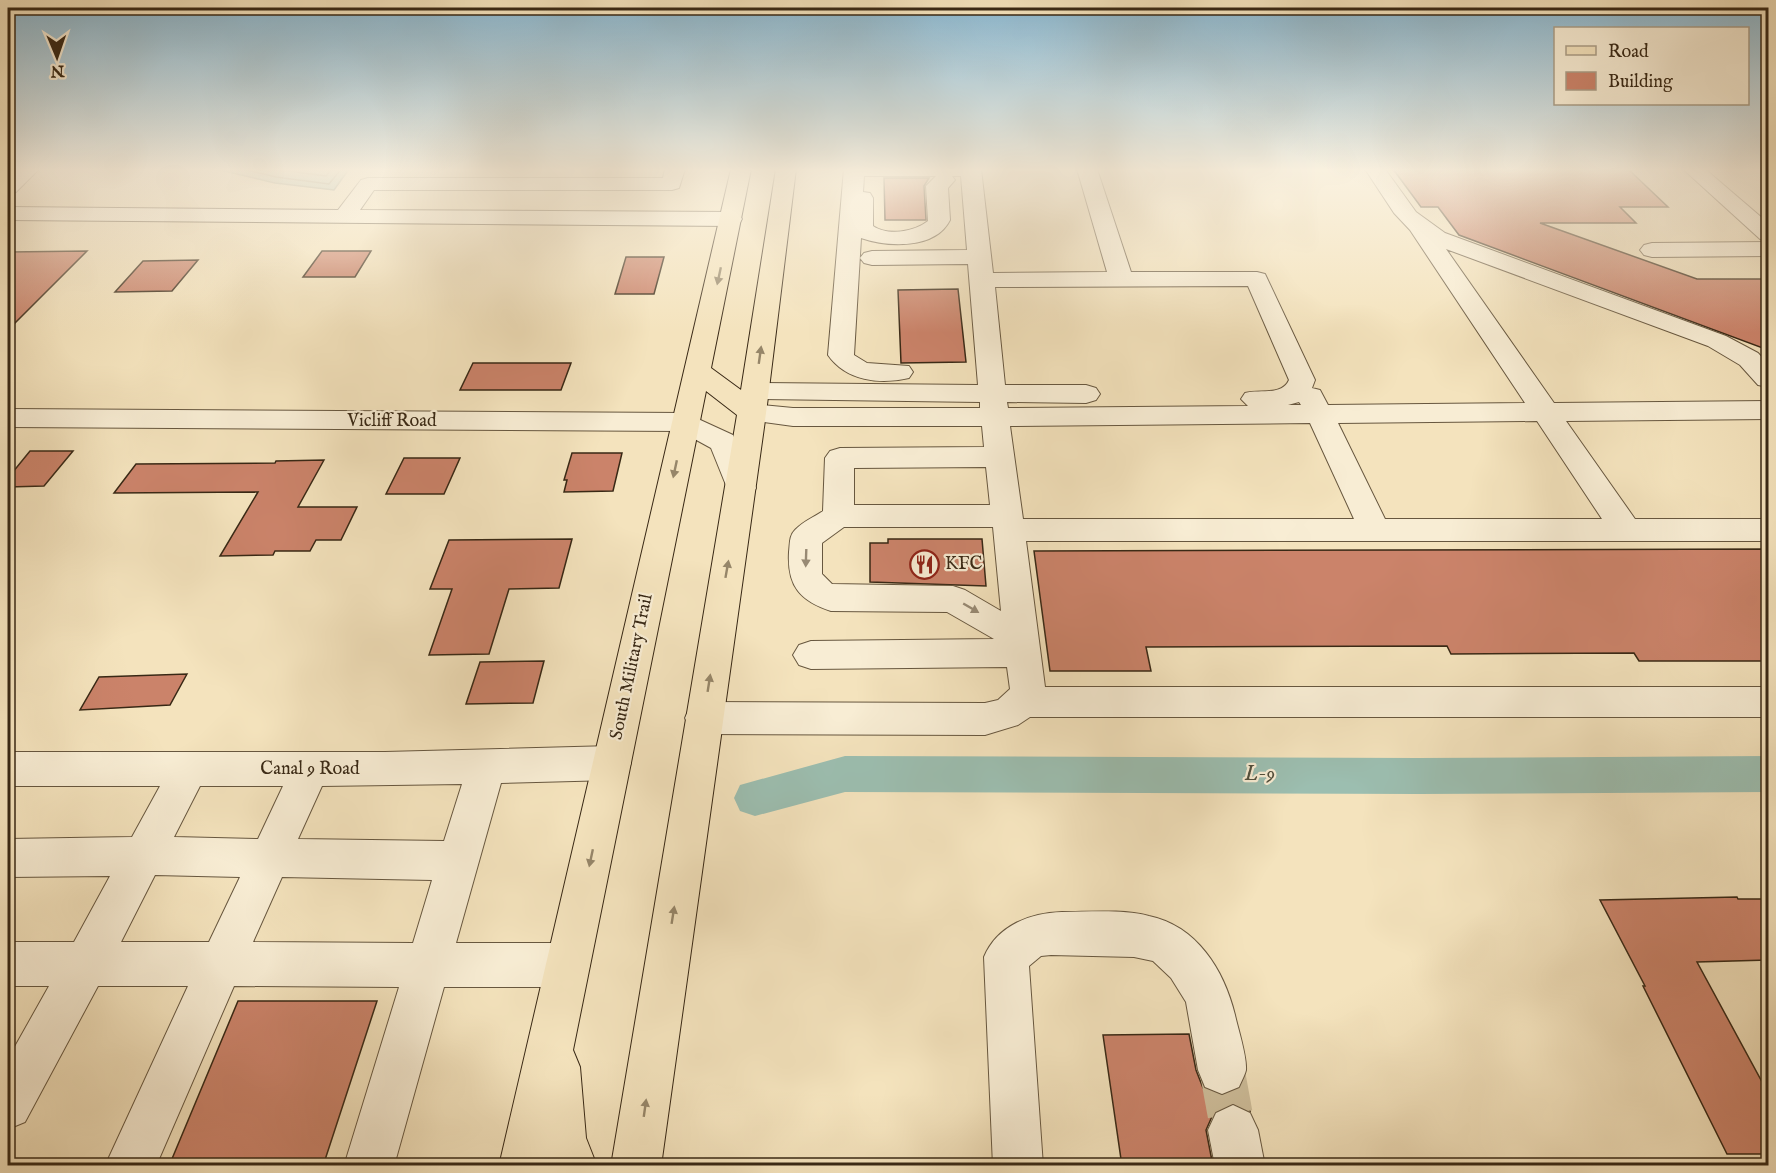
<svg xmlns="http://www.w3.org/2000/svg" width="1776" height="1173" viewBox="0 0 1776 1173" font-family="'IM FELL English',serif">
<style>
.water{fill:#9cbeb0;stroke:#748272;stroke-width:1.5}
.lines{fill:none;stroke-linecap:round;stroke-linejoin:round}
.shore{stroke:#6a7362;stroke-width:1.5}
.canal{fill:#9cbeb0;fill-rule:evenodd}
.building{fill:#cb836a;stroke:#382815;stroke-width:1.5}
.minor-tunnel{stroke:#cebe9b;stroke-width:45;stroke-dasharray:45 22;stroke-linecap:butt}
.minor-casing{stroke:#67573f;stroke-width:2}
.major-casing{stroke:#382815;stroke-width:2}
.minor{fill:#f8edd4;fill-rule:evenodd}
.major{fill:#f4e3bd;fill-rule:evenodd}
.oneway{fill:#968669}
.oneway2{fill:#988a74}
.labels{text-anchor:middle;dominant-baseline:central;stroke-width:4.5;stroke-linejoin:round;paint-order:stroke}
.street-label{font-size:18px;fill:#382815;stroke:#f8edd4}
.poi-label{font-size:18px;fill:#382815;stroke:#f8edd4;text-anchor:start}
.water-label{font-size:20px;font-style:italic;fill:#514e3c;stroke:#f8edd4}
</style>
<rect width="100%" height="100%" fill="#f4e3bd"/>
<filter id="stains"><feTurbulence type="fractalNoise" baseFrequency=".00333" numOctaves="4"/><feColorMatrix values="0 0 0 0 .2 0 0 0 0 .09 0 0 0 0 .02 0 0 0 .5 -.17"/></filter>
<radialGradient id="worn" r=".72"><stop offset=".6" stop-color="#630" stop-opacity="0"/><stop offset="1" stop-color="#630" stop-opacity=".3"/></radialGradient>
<path class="water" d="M349,169l-15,21 -59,-7 -55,-13z"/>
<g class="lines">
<g class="shore">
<path d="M243,169l33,8 53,7 12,-15"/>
<path d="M274,169l52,7 6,-7"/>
</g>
<path class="canal" d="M845,756l573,2 350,-2v36l-350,2 -573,-2 -90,24 -15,-5 -6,-13 6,-13z"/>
</g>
<g class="building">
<path d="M1393,169h235l40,38h-48l16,16h-96l157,56h71v71l-309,-115 -21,-28h-17z"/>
<path d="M884,178h45l-5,8 2,34h-41z"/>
<path d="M87,251l-79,79v-78z"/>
<path d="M322,251h49l-16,26h-52z"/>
<path d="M626,257h38l-10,37h-39z"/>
<path d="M198,260l-26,31 -57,1 28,-31z"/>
<path d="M958,289l8,73 -65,1 -3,-73z"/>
<path d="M473,363h98l-10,27h-101z"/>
<path d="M30,451h43l-29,35 -36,1v-9z"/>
<path d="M572,453h50l-9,38 -49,1 3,-12h-3z"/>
<path d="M404,458h56l-16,36h-58z"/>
<path d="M324,460l-26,47h59l-16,33h-25l-6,11h-35l-2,4 -53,1 38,-64 -144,1 22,-29 139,-1 1,-2z"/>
<path d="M572,539l-13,49 -50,1 -20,65 -60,1 23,-66h-22l19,-49z"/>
<path d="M888,539h94l4,47 -116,-4v-39h18z"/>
<path d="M1768,549v112h-129l-5,-8 -183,1 -4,-8 -301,1 5,24h-101l-16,-120z"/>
<path d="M544,661l-11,42 -67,1 14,-42z"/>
<path d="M187,674l-17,31 -90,5 19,-33z"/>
<path d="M1737,897l1,2h30v61l-71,2 71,131v61h-41l-84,-168h2l-45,-86z"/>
<path d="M238,1001h139l-54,165h-154z"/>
<path d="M1189,1034l7,36 7,18 20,8 17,-7 4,-7 6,29 -18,-8 -18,9 -8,18 7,36h-91l-19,-131z"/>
</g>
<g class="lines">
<path class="minor-tunnel" d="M1222,1070l11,60"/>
<defs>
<g id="minor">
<path d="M17,169h22l-23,23 -8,1v-16z"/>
<path d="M665,169h20l-6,19 -7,2h-298l-14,20 371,2 8,2 3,5 -3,5 -8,2 -723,-6v-13l330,3 23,-30 7,-2h295z"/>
<path d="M844,169h137l12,104 114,-1 -30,-103h20l34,103h126l8,2 50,106 -3,8 8,2 8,15 197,-2 -115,-173 -16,-17 -29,-44h20l31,43 29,21 281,103 32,17 10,11v23l-10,-2 -18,-20 -32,-19 -262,-97 108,154 214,-2v18l-202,2 69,98h133v22h-742l19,146h723v30h-738l-12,8 -33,10 -282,-1 -13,-5 -5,-11 5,-11 13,-5 282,1 13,-3 12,-11 -3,-22 -196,2 -12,-4 -6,-10 6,-10 12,-4 183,-2 -47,-27 -116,-1c-31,-10 -44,-25 -42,-59 1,-8 0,-16 6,-22 7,-8 19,-13 28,-19l2,-53 5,-7 10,-3 144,-1 -2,-21h-189l-51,-7 -4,-6 4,-6 10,-3 41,4h187v-6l-225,-3 -10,-2 -4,-6 4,-6 10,-2 223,2 -10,-121 -96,1 -8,-2 -4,-5 4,-5 8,-2 95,-1 -6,-74h-9l3,4 -7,8 2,32c-15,30 -63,27 -89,18l-7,117 13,8 42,3 4,6 -4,6c-29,7 -63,3 -81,-23zM864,176h72l-10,10 2,35c-14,11 -40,15 -55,5v-28l-3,-5 -7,-1zM1248,286l41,94c-7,16 -29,9 -44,13l-4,6 7,7 -240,2 -1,-6 79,1 10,-3 4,-6 -4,-6 -10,-3h-81l-10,-98zM1299,402l2,3h-13zM1537,421l65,98h-217l-47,-96zM1310,423l44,96h-331l-13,-93zM986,467l4,38h-136v-37zM844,527h149l8,84 -36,-21 -12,-4 -121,-2 -10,-10v-31z"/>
<path d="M1683,169h22l63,54v18l-8,-2z"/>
<path d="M1768,242v14l-116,1 -8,-2 -4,-5 4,-5 8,-2z"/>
<path d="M8,409l677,4 48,22 23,53 -4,7 -11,3 -11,-3 -19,-47 -31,-17 -672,-4z"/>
<path d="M612,746l14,5 5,12 -5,12 -14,5 -111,3 -45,160h112l16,6 6,16 -6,16 -16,6h-124l-50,179h-50l55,-179 -165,-1 -78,180h-51l83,-180h-90l-73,136 -17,7v-70l41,-73h-41v-44h66l36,-66 -102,1v-38l124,-2 28,-51h-152v-34h377zM462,784l-18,57 -146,-2 24,-53zM200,786h83l-25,53 -84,-2zM155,875l85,2 -31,65h-88zM282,877l150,3 -19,63 -160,-1z"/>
<path d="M1062,912c28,0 60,-3 87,4 48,10 75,54 86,99 3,14 12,41 11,55 -1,5 -5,12 -7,17l-17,7 -17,-7 -7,-17 -12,-68 -15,-24 -18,-17 -19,-4 -83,-2 -10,1 -12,10 14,200h-50l-9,-209c13,-31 45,-44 78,-45z"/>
<path d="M1233,1105l17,8 8,17 7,36h-50l-7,-36 8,-17z"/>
</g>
<path id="major" d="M731,169h20l-40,199 30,22 35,-221h20l-30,244 -105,753h-50l126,-751 -31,-24 -133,659 7,17 6,71 11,28h-98z"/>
</defs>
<use href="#minor" class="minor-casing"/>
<use href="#major" class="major-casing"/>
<use href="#minor" class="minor"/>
<use href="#major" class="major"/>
</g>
<defs><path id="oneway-solid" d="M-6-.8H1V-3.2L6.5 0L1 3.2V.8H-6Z" transform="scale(1.5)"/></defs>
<g class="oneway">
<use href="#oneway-solid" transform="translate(719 276) rotate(102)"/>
<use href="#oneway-solid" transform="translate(760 355) rotate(-82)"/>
<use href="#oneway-solid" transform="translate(675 469) rotate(102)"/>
<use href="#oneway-solid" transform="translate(727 569) rotate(-80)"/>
<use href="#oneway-solid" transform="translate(709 683) rotate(-81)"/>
<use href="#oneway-solid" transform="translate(591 858) rotate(102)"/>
<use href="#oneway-solid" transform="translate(673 915) rotate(-81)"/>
<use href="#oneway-solid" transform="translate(645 1108) rotate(-82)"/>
</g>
<g class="oneway2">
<use href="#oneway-solid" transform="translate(806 558) rotate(92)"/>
<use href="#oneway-solid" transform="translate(971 608) rotate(30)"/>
</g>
<linearGradient id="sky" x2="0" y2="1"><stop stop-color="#89b8d2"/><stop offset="0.51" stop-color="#faf2e1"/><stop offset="1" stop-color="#faf2e1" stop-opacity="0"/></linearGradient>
<rect width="1776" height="333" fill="url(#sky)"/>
<defs>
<symbol id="restaurant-ring" viewBox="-11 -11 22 22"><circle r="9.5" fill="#f8edd4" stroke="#8f2418" stroke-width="1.5"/><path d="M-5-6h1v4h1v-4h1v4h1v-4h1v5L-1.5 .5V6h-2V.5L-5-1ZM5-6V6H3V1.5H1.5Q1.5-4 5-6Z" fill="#8f2418"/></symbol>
</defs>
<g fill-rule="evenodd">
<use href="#restaurant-ring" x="908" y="548" width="33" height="33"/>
</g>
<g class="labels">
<g class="street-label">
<text x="392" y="421">Vicliff Road</text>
<text transform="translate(632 667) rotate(-78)">South Military Trail</text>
<text x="310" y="769">Canal 9 Road</text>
</g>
<g class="poi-label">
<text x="945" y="564">KFC</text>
</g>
<g class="water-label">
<text x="1260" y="774">L-9</text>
</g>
</g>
<rect width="1776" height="1173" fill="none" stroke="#f4e3bd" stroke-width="30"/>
<rect x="9" y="9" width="1758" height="1155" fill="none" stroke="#382815" stroke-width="3"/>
<rect x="15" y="15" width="1746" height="1143" fill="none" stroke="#382815" stroke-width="1.5"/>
<rect x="1554" y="27" width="195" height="78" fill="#f8edd4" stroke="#ab9e88" stroke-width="1.5"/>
<rect x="1566" y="46" width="30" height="9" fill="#f4e3bd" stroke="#ab9e88" stroke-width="1.5"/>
<text x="1608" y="57" font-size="18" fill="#382815">Road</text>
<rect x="1566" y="72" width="30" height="18" fill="#cb836a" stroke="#ab9e88" stroke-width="1.5"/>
<text x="1608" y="87" font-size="18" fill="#382815">Building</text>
<g transform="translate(57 57) rotate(178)" stroke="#f8edd4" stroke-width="4.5" paint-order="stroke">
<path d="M0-4.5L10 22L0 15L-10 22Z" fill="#382815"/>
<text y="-9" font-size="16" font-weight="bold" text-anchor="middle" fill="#382815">N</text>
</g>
<rect width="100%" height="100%" filter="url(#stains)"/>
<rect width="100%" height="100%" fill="url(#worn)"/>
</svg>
